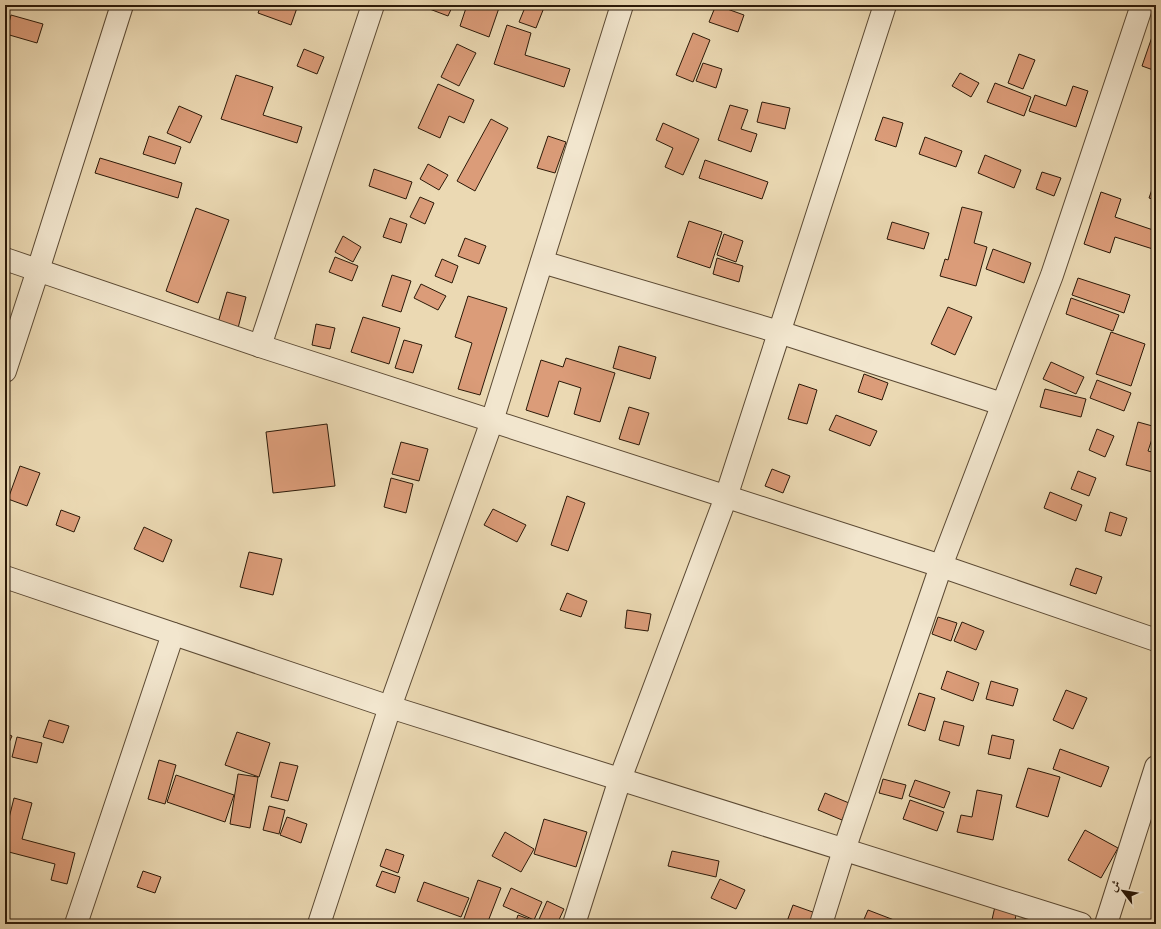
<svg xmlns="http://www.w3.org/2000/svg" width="1161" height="929" viewBox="0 0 1161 929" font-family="'EB Garamond',Amiri,serif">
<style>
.building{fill:#db9c79;stroke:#2b1908}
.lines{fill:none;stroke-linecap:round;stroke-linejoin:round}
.street-casing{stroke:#5b4933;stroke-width:24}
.street{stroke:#f2e6ce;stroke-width:22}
</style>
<rect width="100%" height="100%" fill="#ebd9b3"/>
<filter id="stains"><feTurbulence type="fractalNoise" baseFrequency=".005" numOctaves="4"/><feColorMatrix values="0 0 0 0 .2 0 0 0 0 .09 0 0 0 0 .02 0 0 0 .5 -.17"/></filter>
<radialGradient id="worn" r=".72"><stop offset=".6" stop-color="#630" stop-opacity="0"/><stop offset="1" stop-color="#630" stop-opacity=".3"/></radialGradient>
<g class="building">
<path d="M261,5h37l-7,20 -33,-12z"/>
<path d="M419,5h34l-5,11z"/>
<path d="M467,5h33l-11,32 -29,-11z"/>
<path d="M526,5h19l-9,23 -17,-6z"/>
<path d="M716,5l28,10 -6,17 -29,-10z"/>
<path d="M11,15l32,9 -6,19 -31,-9z"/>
<path d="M507,25l24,8 -6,22 45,14 -6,18 -70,-23z"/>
<path d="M693,33l17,7 -17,42 -17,-7z"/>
<path d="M1153,34l3,1v36l-14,-5z"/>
<path d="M457,44l19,9 -17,33 -18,-9z"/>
<path d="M304,49l20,8 -7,17 -20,-8z"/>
<path d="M1019,54l16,6 -12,29 -15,-6z"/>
<path d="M703,63l19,6 -6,19 -20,-7z"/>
<path d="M960,73l19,10 -8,14 -19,-11z"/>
<path d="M236,75l37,12 -10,28 39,12 -5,16 -76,-24z"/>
<path d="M995,83l36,14 -7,19 -37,-14z"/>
<path d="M438,84l36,16 -10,23 -15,-7 -9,22 -22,-10z"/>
<path d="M1073,86l15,5 -12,36 -47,-16 6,-16 31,11z"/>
<path d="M762,102l28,6 -5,21 -28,-7z"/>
<path d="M730,105l18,5 -7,19 16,5 -6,18 -33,-12z"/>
<path d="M179,106l23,10 -12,27 -23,-10z"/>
<path d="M883,117l20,6 -7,24 -21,-7z"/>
<path d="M491,119l17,9 -33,63 -18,-10z"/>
<path d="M663,123l36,16 -16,36 -18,-8 8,-19 -17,-8z"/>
<path d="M149,136l32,11 -6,17 -32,-10z"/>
<path d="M548,136l18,6 -11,31 -18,-5z"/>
<path d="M925,137l37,14 -6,16 -37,-13z"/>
<path d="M985,155l36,15 -7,18 -36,-15z"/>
<path d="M100,158l82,25 -4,15 -83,-25z"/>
<path d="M705,160l63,22 -6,17 -63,-21z"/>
<path d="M428,164l20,11 -9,15 -19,-11z"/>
<path d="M374,169l38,13 -6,17 -37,-13z"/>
<path d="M1042,172l19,6 -7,18 -18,-7z"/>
<path d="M1155,181h1v19l-7,-2z"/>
<path d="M1101,192l20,7 -6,18 41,14v19l-41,-13 -5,16 -26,-9z"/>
<path d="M420,197l14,6 -9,21 -15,-7z"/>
<path d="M962,207l20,5 -8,31 13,4 -11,39 -36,-10 5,-17 3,1z"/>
<path d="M196,208l33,12 -31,83 -32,-12z"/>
<path d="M390,218l17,6 -6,19 -18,-6z"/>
<path d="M689,221l33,11 -12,36 -33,-11z"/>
<path d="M892,222l37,11 -5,16 -37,-10z"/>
<path d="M724,234l19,7 -7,21 -19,-7z"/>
<path d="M343,236l18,11 -8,15 -18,-10z"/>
<path d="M465,238l21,8 -7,18 -21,-8z"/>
<path d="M993,249l38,14 -7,20 -38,-14z"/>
<path d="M335,257l23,9 -6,15 -23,-9z"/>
<path d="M717,258l26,8 -4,16 -26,-8z"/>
<path d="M442,259l16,7 -6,17 -17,-7z"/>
<path d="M392,275l19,6 -10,31 -19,-6z"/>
<path d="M1078,278l52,17 -6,18 -52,-18z"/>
<path d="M421,284l25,12 -8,14 -24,-12z"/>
<path d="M227,292l19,5 -9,35 -20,-6z"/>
<path d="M468,296l39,12 -27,87 -22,-6 14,-46 -17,-6z"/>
<path d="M1071,298l48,17 -6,16 -47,-17z"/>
<path d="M948,307l24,10 -17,38 -24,-11z"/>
<path d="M363,317l37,11 -11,36 -38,-12z"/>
<path d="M316,324l19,4 -5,21 -18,-4z"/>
<path d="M1111,332l34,12 -14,42 -35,-12z"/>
<path d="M404,340l18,5 -9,28 -18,-5z"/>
<path d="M619,346l37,11 -6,22 -37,-11z"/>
<path d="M566,358l49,15 -15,49 -26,-8 7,-26 -22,-7 -11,36 -22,-7 15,-50 22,7z"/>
<path d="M1051,362l33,15 -8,17 -33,-15z"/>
<path d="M864,374l24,9 -6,17 -24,-8z"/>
<path d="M1097,380l34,13 -7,18 -34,-13z"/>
<path d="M799,384l18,6 -10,34 -19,-5z"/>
<path d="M1045,389l41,10 -5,18 -41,-10z"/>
<path d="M629,407l20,6 -10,32 -20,-6z"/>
<path d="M836,415l41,16 -7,15 -41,-16z"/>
<path d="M1138,422l18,5 -8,24 8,2v20l-30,-8z"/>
<path d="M327,424l8,62 -62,7 -7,-61z"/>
<path d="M1097,429l17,7 -9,21 -16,-7z"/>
<path d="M401,442l27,7 -9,32 -27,-7z"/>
<path d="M20,466l20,7 -13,33 -19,-7z"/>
<path d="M772,469l18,7 -7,17 -18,-7z"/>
<path d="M1078,471l18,7 -7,18 -18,-7z"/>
<path d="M391,478l22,6 -7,29 -22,-6z"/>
<path d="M1050,492l32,13 -6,16 -32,-13z"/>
<path d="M567,496l18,7 -17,48 -17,-6z"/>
<path d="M493,509l33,16 -9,17 -33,-17z"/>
<path d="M61,510l19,7 -6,15 -18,-7z"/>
<path d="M1110,512l17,6 -6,18 -16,-5z"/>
<path d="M144,527l28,13 -9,22 -29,-13z"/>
<path d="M249,552l33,7 -9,36 -33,-8z"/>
<path d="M1076,568l26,9 -6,17 -26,-9z"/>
<path d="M567,593l20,8 -6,16 -21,-7z"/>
<path d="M627,610l24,4 -3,17 -23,-3z"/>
<path d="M938,617l19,6 -6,18 -19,-7z"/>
<path d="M962,622l22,9 -8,19 -22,-9z"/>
<path d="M947,671l32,12 -6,18 -32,-12z"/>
<path d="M991,681l27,8 -5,17 -27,-7z"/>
<path d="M1066,690l21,8 -14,31 -20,-9z"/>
<path d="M919,693l16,5 -10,33 -17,-6z"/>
<path d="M49,720l20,6 -6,17 -20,-6z"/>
<path d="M944,721l20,5 -5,20 -20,-6z"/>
<path d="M237,732l33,11 -11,34 -34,-12z"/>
<path d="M5,733l7,3 -7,15z"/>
<path d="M992,735l22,5 -4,19 -22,-5z"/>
<path d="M17,737l25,6 -5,20 -25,-6z"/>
<path d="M1060,749l49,18 -8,20 -48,-18z"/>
<path d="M159,760l17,5 -11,39 -17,-5z"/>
<path d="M280,762l18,4 -10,35 -17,-4z"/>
<path d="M1028,768l32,9 -12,40 -32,-10z"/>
<path d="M238,774l20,3 -8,51 -20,-4z"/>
<path d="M176,775l58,20 -9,27 -58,-20z"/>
<path d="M883,779l23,6 -4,14 -23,-6z"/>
<path d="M915,780l35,12 -6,16 -35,-12z"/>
<path d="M977,790l25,5 -9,45 -36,-8 4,-17 11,2z"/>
<path d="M825,793l24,10 -7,17 -24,-10z"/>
<path d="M14,798l18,5 -10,36 53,14 -8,31 -16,-4 4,-16 -50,-13v-17z"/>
<path d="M910,800l34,12 -7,19 -34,-12z"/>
<path d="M269,806l16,4 -6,24 -16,-4z"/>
<path d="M287,817l20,7 -6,19 -21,-8z"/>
<path d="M544,819l43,13 -11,35 -42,-13z"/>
<path d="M1085,830l33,18 -17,30 -33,-18z"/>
<path d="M505,832l29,17 -13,23 -29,-16z"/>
<path d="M386,849l18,6 -6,18 -18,-7z"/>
<path d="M672,851l47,10 -3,16 -48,-11z"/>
<path d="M143,871l18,6 -6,16 -18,-6z"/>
<path d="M382,871l18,6 -5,16 -19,-7z"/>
<path d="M720,879l25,11 -9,19 -25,-11z"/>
<path d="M478,880l23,8 -14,36h-25z"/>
<path d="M424,882l45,16 -8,19 -44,-16z"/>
<path d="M511,888l31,14 -8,18 -31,-14z"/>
<path d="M547,901l17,8 -7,15h-20z"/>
<path d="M996,902l22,5 -4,17h-23z"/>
<path d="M793,905l45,16 -2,3h-50z"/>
<path d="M868,910l26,10 -2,4h-30z"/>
<path d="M518,915l19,7 -1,2h-21z"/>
</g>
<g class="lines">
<defs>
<g id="street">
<path d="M5,259l255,87 681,220 215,74"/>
<path d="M542,262l237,70 223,72"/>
<path d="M260,346l113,-341"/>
<path d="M5,371l33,-101 84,-265"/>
<path d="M5,577l385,130 691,217"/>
<path d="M76,924l97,-290"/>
<path d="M319,924l71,-217 102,-286 130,-416"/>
<path d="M574,924l46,-145 106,-282 159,-492"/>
<path d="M821,924l23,-74 97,-284 111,-291 90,-270"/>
<path d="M1106,924l50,-157"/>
</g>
</defs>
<use href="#street" class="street-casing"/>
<use href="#street" class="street"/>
</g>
<rect width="1161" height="929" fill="none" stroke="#ebd9b3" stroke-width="20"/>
<rect x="6" y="6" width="1149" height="917" fill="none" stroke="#2b1908" stroke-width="2"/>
<rect x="10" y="10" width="1141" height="909" fill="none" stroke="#2b1908"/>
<g transform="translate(1123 891) rotate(301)" stroke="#f2e6ce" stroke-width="3" paint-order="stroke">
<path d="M0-3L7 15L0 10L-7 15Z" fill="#2b1908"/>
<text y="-6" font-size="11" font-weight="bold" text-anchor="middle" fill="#2b1908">ش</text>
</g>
<rect width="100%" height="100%" filter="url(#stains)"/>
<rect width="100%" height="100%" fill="url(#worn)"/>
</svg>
